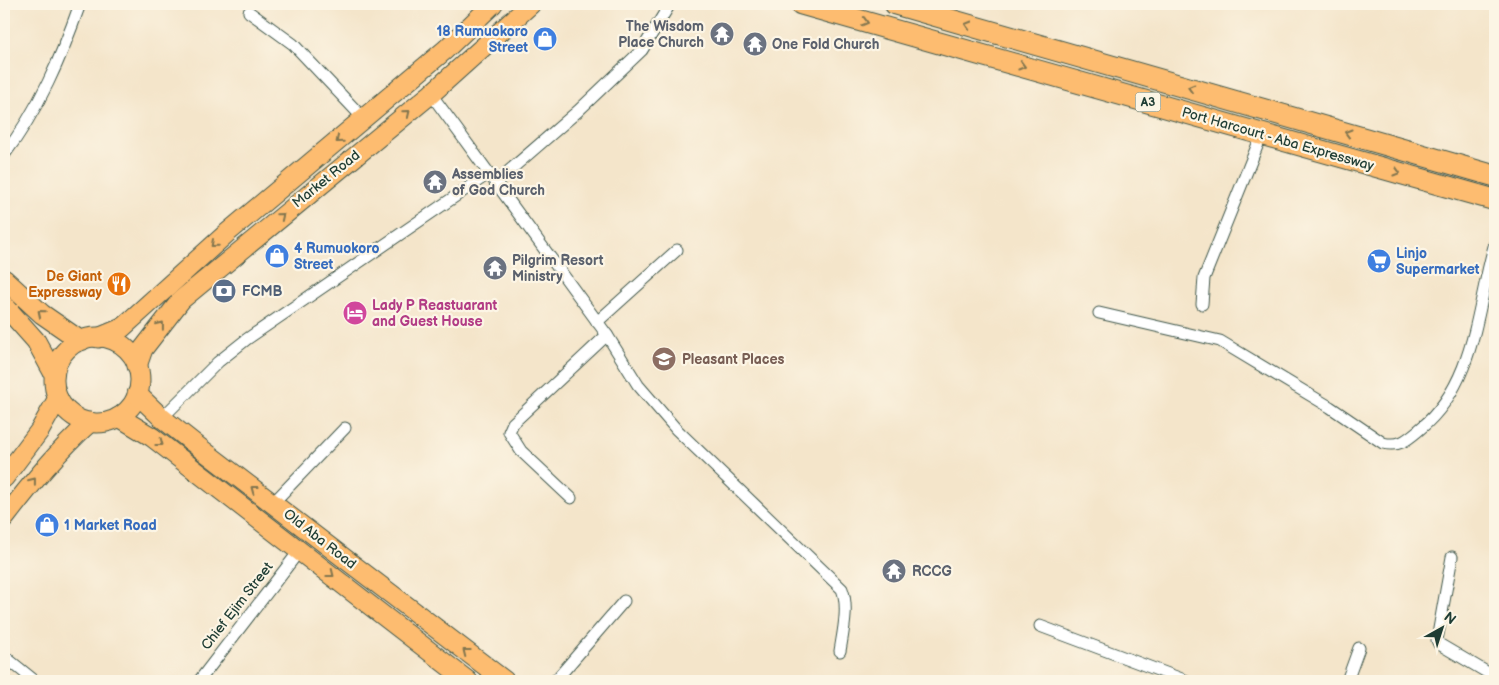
<svg xmlns="http://www.w3.org/2000/svg" width="1499" height="685" viewBox="0 0 1499 685" font-family="'Balsamiq Sans',sans-serif">
<style>
.lines{fill:none;stroke-linecap:round;stroke-linejoin:round}
.street-casing{stroke:#3f564a;stroke-width:13}
.primary-casing{stroke:#3f564a;stroke-width:21}
.highway-casing{stroke:#3f564a;stroke-width:23}
.street{stroke:#fff;stroke-width:11}
.primary{stroke:#fdbc6f;stroke-width:19}
.highway{stroke:#fdbc6f;stroke-width:21}
.oneway{stroke:#83764f}
.labels{text-anchor:middle;dominant-baseline:central;stroke-width:4.5;stroke-linejoin:round;paint-order:stroke}
.shield{fill:#fcf5e5;stroke:#617469;stroke-width:1}
.shield-label{font-size:12px;font-weight:bold;fill:#1f3d34}
.worship-label{font-size:14px;font-weight:bold;fill:#5b616d;stroke:#fcf5e5;text-anchor:start}
.shop-label{font-size:14px;font-weight:bold;fill:#366cbe;stroke:#fcf5e5;text-anchor:start}
.street-label{font-size:14px;fill:#1f3d34;stroke:#fcf5e5}
.food-label{font-size:14px;font-weight:bold;fill:#c56008;stroke:#fcf5e5;text-anchor:end}
.service-label{font-size:14px;font-weight:bold;fill:#4e5e75;stroke:#fcf5e5;text-anchor:start}
.hotel-label{font-size:14px;font-weight:bold;fill:#b23c85;stroke:#fcf5e5;text-anchor:start}
.education-label{font-size:14px;font-weight:bold;fill:#785e54;stroke:#fcf5e5;text-anchor:start}
</style>
<rect width="100%" height="100%" fill="#fcf5e5"/>
<filter id="ink" filterUnits="userSpaceOnUse"><feTurbulence type="fractalNoise" baseFrequency=".02" numOctaves="2"/><feDisplacementMap in="SourceGraphic" scale="10" xChannelSelector="R" yChannelSelector="G"/><feConvolveMatrix kernelMatrix="1 2 1 2 8 2 1 2 1" color-interpolation-filters="sRGB"/></filter>
<filter id="wash" filterUnits="userSpaceOnUse"><feTurbulence type="fractalNoise" baseFrequency=".0096" numOctaves="4" result="noise"/><feDisplacementMap in="SourceGraphic" scale="20" xChannelSelector="R" yChannelSelector="G"/><feGaussianBlur stdDeviation="1.12" result="paint"/><feColorMatrix in="noise" values="0 0 0 0 0 0 0 0 0 0 0 0 0 0 0 0 0 1.4 0 .05"/><feComposite in="paint" operator="in"/></filter>
<g filter="url(#wash)">
<rect width="100%" height="100%" fill="#f4e5ca"/>
</g>
<g filter="url(#ink)">
<g class="lines">
<defs>
<g id="street">
<path d="M249,12l44,32 71,75"/>
<path d="M431,94l176,241 31,50 38,44 166,160c7,18 1,43 -2,62"/>
<path d="M4,155c35,-46 57,-97 76,-151"/>
<path d="M495,183l83,-72 64,-61 28,-46"/>
<path d="M1202,304l2,-26 58,-144"/>
<path d="M1099,313l121,28 110,66 53,36c17,4 24,-3 37,-14 56,-46 56,-121 75,-186"/>
<path d="M597,322l80,-72"/>
<path d="M162,418l56,-56 29,-23 241,-165"/>
<path d="M571,498l-50,-47 -12,-19 4,-9 94,-88"/>
<path d="M273,503l72,-75"/>
<path d="M1452,557l-15,83 2,4 56,33"/>
<path d="M1040,626l147,55"/>
<path d="M4,656l31,25"/>
<path d="M199,681l101,-131"/>
<path d="M555,681l69,-80"/>
<path d="M1347,681l12,-33"/>
</g>
<g id="primary">
<path d="M4,279l38,35 39,27"/>
<path d="M4,305l32,36 18,33"/>
<circle cx="97" cy="380" r="43"/>
<path d="M98,338l24,-10 105,-95 218,-183 48,-46"/>
<path d="M137,366l6,-17 38,-49 250,-206 100,-90"/>
<path d="M137,394l25,24 38,30 305,233"/>
<path d="M119,417l33,20 316,244"/>
<path d="M4,478l36,-48 18,-32"/>
<path d="M4,519c27,-35 53,-67 86,-97"/>
</g>
<g id="highway">
<path d="M801,4l694,196"/>
<path d="M895,4l600,172"/>
</g>
</defs>
<use href="#street" class="street-casing"/>
<use href="#primary" class="primary-casing"/>
<use href="#highway" class="highway-casing"/>
<use href="#street" class="street"/>
<use href="#primary" class="primary"/>
<use href="#highway" class="highway"/>
</g>
<defs><path id="oneway-chevron" d="M-2-3.5L2.5 0L-2 3.5" fill="none" stroke-width="1.6" stroke-linecap="round" stroke-linejoin="round" transform="scale(1.25)"/></defs>
<g class="oneway">
<use href="#oneway-chevron" transform="translate(865 22) rotate(16)"/>
<use href="#oneway-chevron" transform="translate(968 25) rotate(-164)"/>
<use href="#oneway-chevron" transform="translate(1022 66) rotate(16)"/>
<use href="#oneway-chevron" transform="translate(1191 88) rotate(-164)"/>
<use href="#oneway-chevron" transform="translate(407 113) rotate(-39)"/>
<use href="#oneway-chevron" transform="translate(1348 133) rotate(-164)"/>
<use href="#oneway-chevron" transform="translate(339 140) rotate(140)"/>
<use href="#oneway-chevron" transform="translate(1397 172) rotate(16)"/>
<use href="#oneway-chevron" transform="translate(281 216) rotate(-39)"/>
<use href="#oneway-chevron" transform="translate(214 244) rotate(139)"/>
<use href="#oneway-chevron" transform="translate(41 313) rotate(-140)"/>
<use href="#oneway-chevron" transform="translate(161 325) rotate(-52)"/>
<use href="#oneway-chevron" transform="translate(160 443) rotate(37)"/>
<use href="#oneway-chevron" transform="translate(33 481) rotate(-52)"/>
<use href="#oneway-chevron" transform="translate(254 489) rotate(-143)"/>
<use href="#oneway-chevron" transform="translate(331 574) rotate(38)"/>
<use href="#oneway-chevron" transform="translate(466 652) rotate(-142)"/>
</g>
</g>
<defs>
<symbol id="temple-disc" viewBox="-11 -11 22 22"><circle r="9.5" fill="#6b7280" stroke="#fcf5e5"/><path d="M0-6L5-2H3V0L6.5 2.5H4V6H1.5V3h-3V6H-4V2.5H-6.5L-3 0V-2H-5Z" fill="#fff"/></symbol>
<symbol id="shop-disc" viewBox="-11 -11 22 22"><circle r="9.5" fill="#3f7fe0" stroke="#fcf5e5"/><path d="M-5-2.5h2.3a2.7 3.5 0 0 1 5.4 0H5L5.5 6h-11ZM-1.5-2.5h3a1.5 2.3 0 0 0-3 0Z" fill="#fff"/></symbol>
<symbol id="supermarket-disc" viewBox="-11 -11 22 22"><circle r="9.5" fill="#3f7fe0" stroke="#fcf5e5"/><path d="M-6-5.5h2.5l.6 2H6L4.5 2H-2.5L-4.4-4H-6ZM-1.5 3.2a1.3 1.3 0 1 0 .1 0ZM3 3.2a1.3 1.3 0 1 0 .1 0Z" fill="#fff"/></symbol>
<symbol id="restaurant-disc" viewBox="-11 -11 22 22"><circle r="9.5" fill="#e8710a" stroke="#fcf5e5"/><path d="M-5-6h1v4h1v-4h1v4h1v-4h1v5L-1.5 .5V6h-2V.5L-5-1ZM5-6V6H3V1.5H1.5Q1.5-4 5-6Z" fill="#fff"/></symbol>
<symbol id="bank-disc" viewBox="-11 -11 22 22"><circle r="9.5" fill="#5c6f8a" stroke="#fcf5e5"/><path d="M-6-4H6V4H-6ZM0-2.3a2.3 2.3 0 1 0 0 4.6a2.3 2.3 0 1 0 0-4.6Z" fill="#fff"/></symbol>
<symbol id="hotel-disc" viewBox="-11 -11 22 22"><circle r="9.5" fill="#d1479c" stroke="#fcf5e5"/><path d="M-6-4.5h1.5V1H6V5H4.5V3h-9V5H-6ZM-4 0a1.8 1.8 0 1 1 3.6 0ZM.5 0V-2.5h3Q6-2.5 6 0Z" fill="#fff"/></symbol>
<symbol id="school-disc" viewBox="-11 -11 22 22"><circle r="9.5" fill="#8d6e63" stroke="#fcf5e5"/><path d="M0-5L7-2L0 1L-7-2ZM-4 1L0 2.5L4 1V4Q0 6-4 4Z" fill="#fff"/></symbol>
</defs>
<g fill-rule="evenodd">
<use href="#temple-disc" x="708" y="20" width="28" height="28"/>
<use href="#shop-disc" x="531" y="25" width="28" height="28"/>
<use href="#temple-disc" x="741" y="30" width="28" height="28"/>
<use href="#temple-disc" x="421" y="168" width="28" height="28"/>
<use href="#shop-disc" x="263" y="242" width="28" height="28"/>
<use href="#supermarket-disc" x="1365" y="247" width="28" height="28"/>
<use href="#temple-disc" x="481" y="254" width="28" height="28"/>
<use href="#restaurant-disc" x="105" y="270" width="28" height="28"/>
<use href="#bank-disc" x="210" y="277" width="28" height="28"/>
<use href="#hotel-disc" x="341" y="299" width="28" height="28"/>
<use href="#school-disc" x="650" y="345" width="28" height="28"/>
<use href="#shop-disc" x="33" y="511" width="28" height="28"/>
<use href="#temple-disc" x="880" y="557" width="28" height="28"/>
</g>
<g class="labels">
<rect class="shield" x="1135.5" y="92.5" width="25" height="19" rx="4"/>
<g class="shield-label">
<text x="1148" y="102">A3</text>
</g>
<g class="worship-label">
<text x="704" y="26" text-anchor="end">The Wisdom<tspan x="704" dy="16">Place Church</tspan></text>
<text x="772" y="44">One Fold Church</text>
<text x="452" y="174">Assemblies<tspan x="452" dy="16">of God Church</tspan></text>
<text x="512" y="260">Pilgrim Resort<tspan x="512" dy="16">Ministry</tspan></text>
<text x="912" y="571">RCCG</text>
</g>
<g class="shop-label">
<text x="528" y="31" text-anchor="end">18 Rumuokoro<tspan x="528" dy="16">Street</tspan></text>
<text x="294" y="248">4 Rumuokoro<tspan x="294" dy="16">Street</tspan></text>
<text x="1396" y="253">Linjo<tspan x="1396" dy="16">Supermarket</tspan></text>
<text x="64" y="525">1 Market Road</text>
</g>
<g class="street-label">
<text transform="translate(1278 139) rotate(16)">Port Harcourt - Aba Expressway</text>
<text transform="translate(326 179) rotate(-39)">Market Road</text>
<text transform="translate(320 539) rotate(38)">Old Aba Road</text>
<text transform="translate(237 606) rotate(-52)">Chief Ejim Street</text>
</g>
<g class="food-label">
<text x="102" y="276">De Giant<tspan x="102" dy="16">Expressway</tspan></text>
</g>
<g class="service-label">
<text x="242" y="291">FCMB</text>
</g>
<g class="hotel-label">
<text x="372" y="305">Lady P Reastuarant<tspan x="372" dy="16">and Guest House</tspan></text>
</g>
<g class="education-label">
<text x="682" y="359">Pleasant Places</text>
</g>
</g>
<rect width="1499" height="685" fill="none" stroke="#fcf5e5" stroke-width="20"/>
<g transform="translate(1442 628) rotate(39)" stroke="#fcf5e5" stroke-width="4" paint-order="stroke">
<path d="M0-4L9 19L0 12L-9 19Z" fill="#1f3d34"/>
<text y="-8" font-size="14" font-weight="bold" text-anchor="middle" fill="#1f3d34">N</text>
</g>
</svg>
